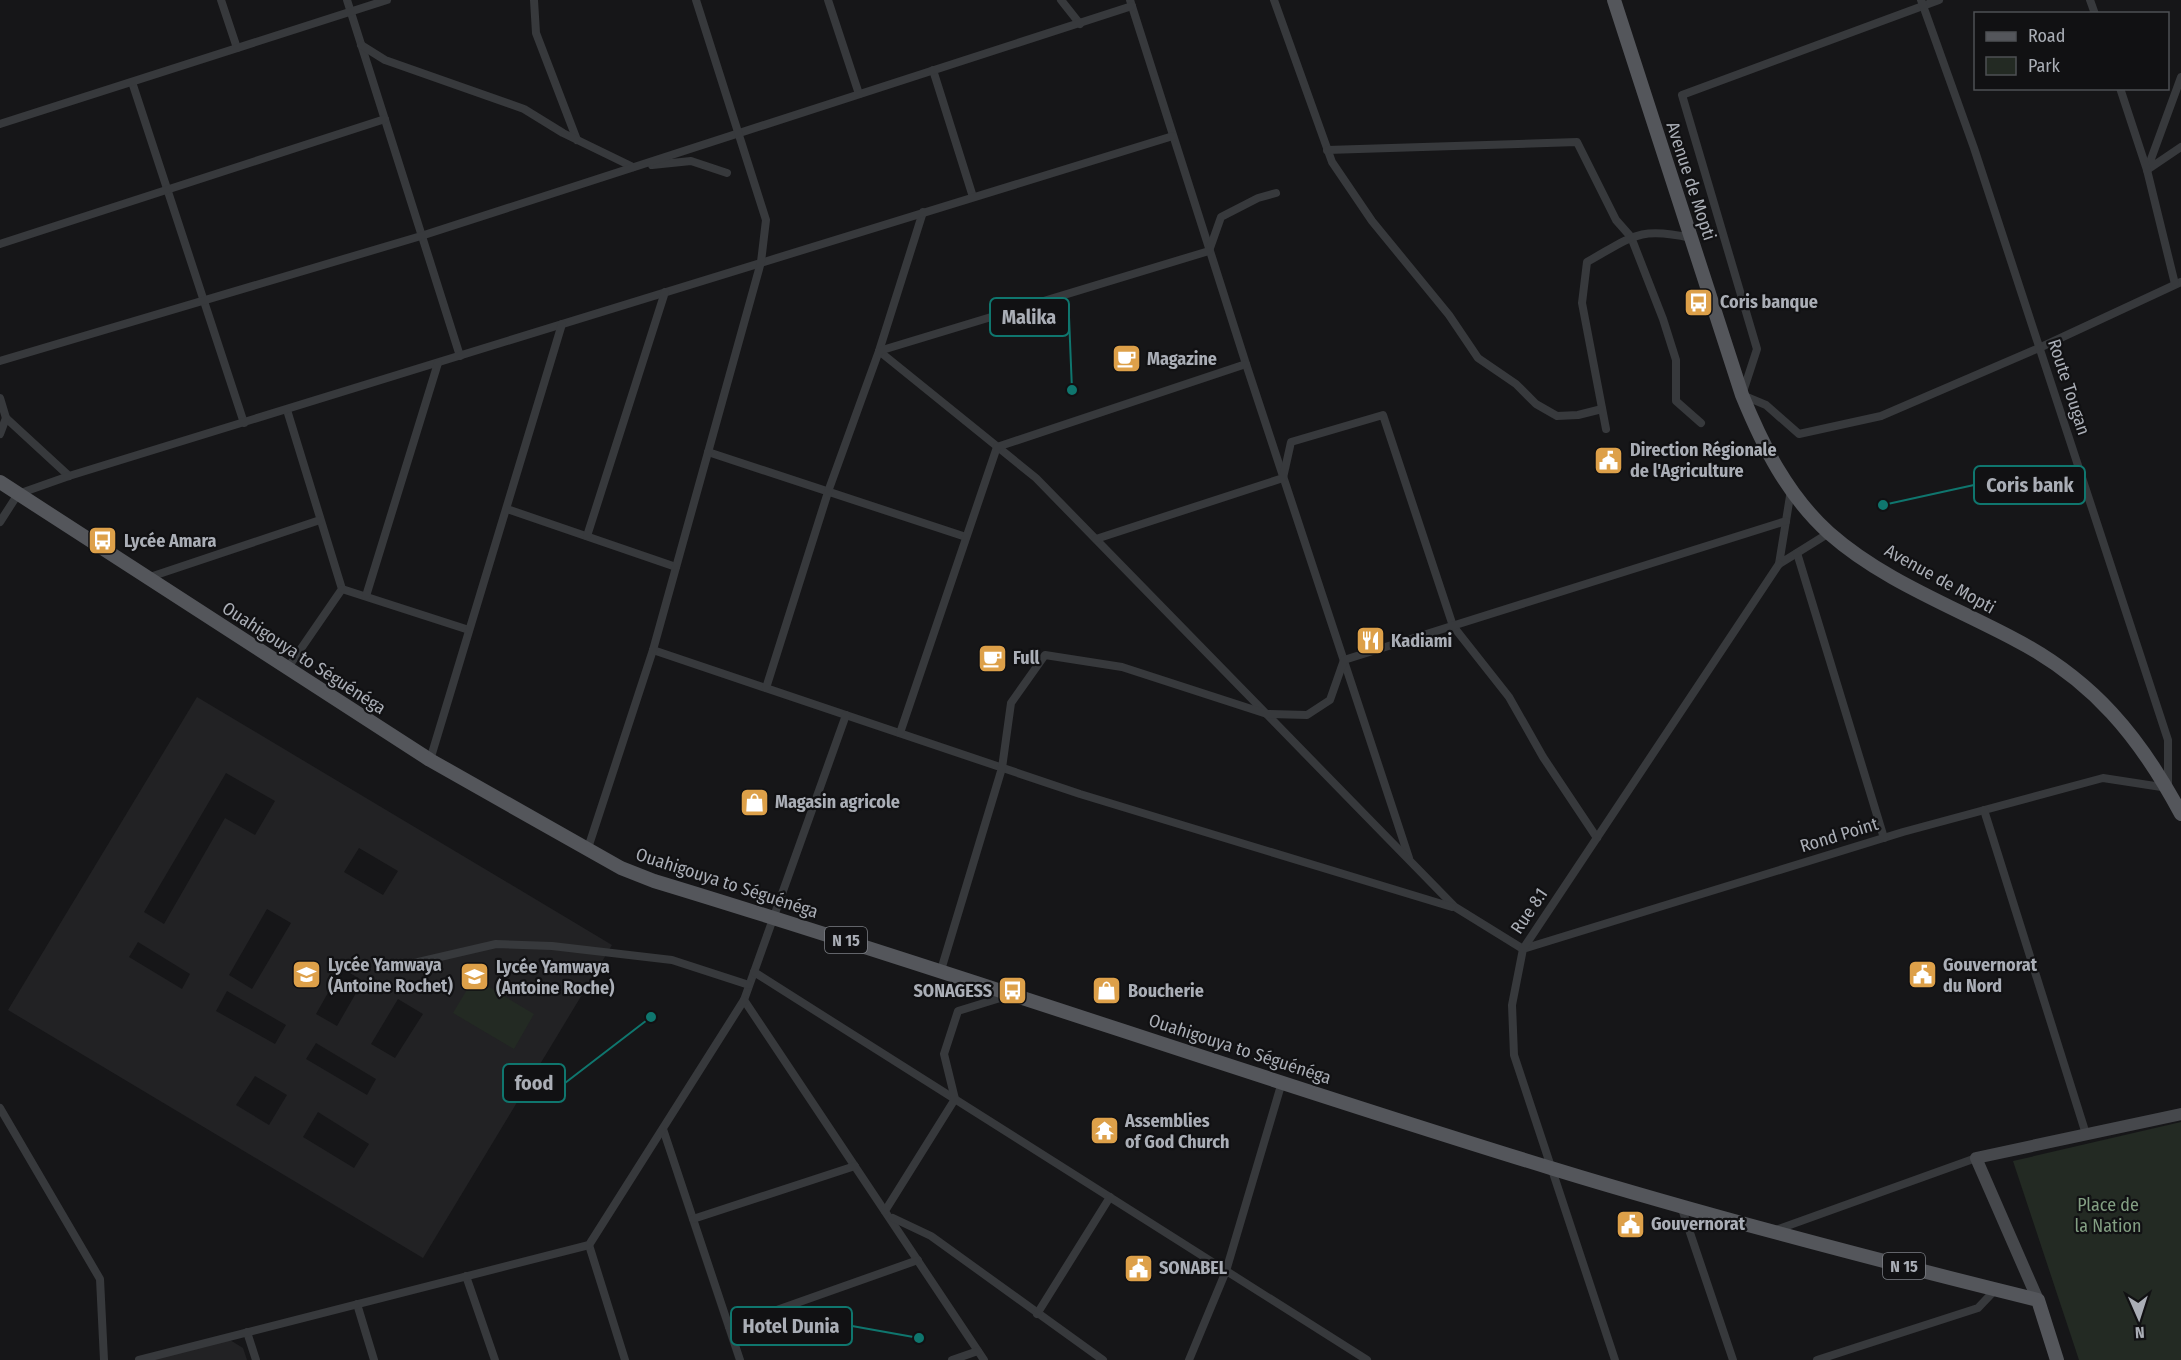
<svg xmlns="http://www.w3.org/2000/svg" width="2181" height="1360" viewBox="0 0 2181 1360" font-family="'Fira Sans Condensed',sans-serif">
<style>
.built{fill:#222224;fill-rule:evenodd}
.green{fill:#232a23}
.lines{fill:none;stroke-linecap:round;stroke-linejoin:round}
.street{stroke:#37393c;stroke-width:8}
.secondary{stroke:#46484c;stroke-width:12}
.primary{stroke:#54565b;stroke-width:14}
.labels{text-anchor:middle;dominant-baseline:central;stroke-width:4.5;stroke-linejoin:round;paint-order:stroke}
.shield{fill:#111113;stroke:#7c7f85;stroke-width:1.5}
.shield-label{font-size:16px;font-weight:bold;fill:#aaaeb6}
.street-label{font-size:18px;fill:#aaaeb6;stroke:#111113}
.poi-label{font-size:18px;font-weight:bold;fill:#aaaeb6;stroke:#111113;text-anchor:start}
.park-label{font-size:18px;fill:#839f83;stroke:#111113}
.leader{fill:none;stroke:#0f766e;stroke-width:2}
.callout-dot{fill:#0f766e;stroke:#111113;stroke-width:2}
.callout{fill:#111113;stroke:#0f766e;stroke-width:2}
.callout-label{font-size:20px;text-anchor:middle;font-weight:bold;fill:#aaaeb6}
</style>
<rect width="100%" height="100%" fill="#161618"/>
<g class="built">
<path d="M197,697l415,248 -189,313 -415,-248zM226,773l49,28 -20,34 -30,-17 -61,106 -20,-12zM359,848l39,23 -15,24 -39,-23zM267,909l24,14 -39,66 -23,-14zM138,942l52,32 -8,15 -53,-32zM342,968l21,13 -26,45 -21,-12zM227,991l59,34 -11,19 -59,-33zM398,999l25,15 -28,44 -24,-14zM316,1043l60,36 -9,16 -61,-36zM255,1076l32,19 -18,30 -33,-20zM318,1112l51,32 -15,24 -51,-31z"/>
<path d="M230,1340l13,8 4,12h-96z"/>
</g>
<g class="green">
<path d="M474,978l60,36 -20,35 -61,-36z"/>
<path d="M2181,1122v238h-102l-66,-199z"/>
</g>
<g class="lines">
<g class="street">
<path d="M221,0l16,48"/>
<path d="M347,0l113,356"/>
<path d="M534,0l2,33 41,107"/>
<path d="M828,0l31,94"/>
<path d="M1061,0l19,24"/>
<path d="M1130,0l116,364 163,494"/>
<path d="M1274,0l58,162 40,59 77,94 29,43 38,26 20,20 21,12 21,-1 24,-6"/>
<path d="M1939,0l-257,95 75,254 -15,46 24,10 33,29 82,-18 158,-68 142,-66"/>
<path d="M2090,0l5,14"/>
<path d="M361,45l24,15 139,49 39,24 70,34"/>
<path d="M933,70l40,127"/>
<path d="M2181,77l-34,93 34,-23"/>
<path d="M132,82l112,341"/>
<path d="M2120,88l27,82 28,114"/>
<path d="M0,124l387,-124"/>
<path d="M1327,150l250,-8 39,78 15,17 32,82 13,41v41l25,22"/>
<path d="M652,165l39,-4 36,12"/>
<path d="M923,212l-44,139 157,127 419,429 68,42 380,-117 200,-54 65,10v-48l-194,-592 -53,-148"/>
<path d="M0,244l385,-125"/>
<path d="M0,361l421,-125 711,-230"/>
<path d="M0,398l6,20 63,58"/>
<path d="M287,410l55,179 -55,80"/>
<path d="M1606,429l-24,-126 5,-41c45,-25 51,-36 104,-24"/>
<path d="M0,434l6,-16"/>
<path d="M708,452l258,85"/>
<path d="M1791,490l-12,74 50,-31"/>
<path d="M507,509l169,58"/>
<path d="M0,522l18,-28 51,-18 1104,-340"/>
<path d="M587,536l78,-244"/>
<path d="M1096,539l187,-61 8,-36 92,-27 70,211 56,71 34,60 54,81"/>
<path d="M1797,553l87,285"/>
<path d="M147,578l173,-58"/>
<path d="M342,589l127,41"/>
<path d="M366,596l72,-233"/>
<path d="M653,650l427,144 372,113"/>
<path d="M766,688l63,-199 50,-138 330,-100 12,-34 37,-19 18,-5"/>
<path d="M846,715l-102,285 240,360"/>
<path d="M900,733l97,-286 249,-83"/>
<path d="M430,760l132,-436"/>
<path d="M1984,810l102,324"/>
<path d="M587,851l66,-201 108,-388 5,-42 -70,-220"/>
<path d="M401,966l95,-22 56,2 120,14 77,25"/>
<path d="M941,970l61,-202 9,-65 34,-48 77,12 145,47 40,1 23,-15 14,-40 442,-139"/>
<path d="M754,972l613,388"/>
<path d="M0,1108l100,171 4,81"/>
<path d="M663,1129l77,231"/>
<path d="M1681,1206l52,154"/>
<path d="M885,1211l70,-112 -11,-45 14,-43 52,-16"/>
<path d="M893,1218l38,18 172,124"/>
<path d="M693,1219l162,-53"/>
<path d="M1773,1231l203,-73"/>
<path d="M589,1245l36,115"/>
<path d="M466,1276l29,84"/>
<path d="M357,1304l17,56"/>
<path d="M1037,1314l73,-117"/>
<path d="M729,1327l189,-67"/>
<path d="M247,1332l9,28"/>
<path d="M139,1360l450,-115 155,-245"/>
<path d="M952,1360l26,-9"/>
<path d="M1189,1360l37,-89 56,-189"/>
<path d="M1615,1360l-101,-305 -2,-50 11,-56 256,-385"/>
<path d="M1817,1360l161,-52 18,-19"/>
</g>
<path class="secondary" d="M2038,1300l-62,-142 205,-44"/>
<g class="primary">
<path d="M1614,0l128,395c21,51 45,100 87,138 53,47 123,73 185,106 79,41 126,98 167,175"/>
<path d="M0,482l430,278 191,108 33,13c301,91 599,196 900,288 160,49 322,91 484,131l19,60"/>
</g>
</g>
<defs>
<symbol id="bus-square" viewBox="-11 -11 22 22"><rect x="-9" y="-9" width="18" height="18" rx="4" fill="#dda049" stroke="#111113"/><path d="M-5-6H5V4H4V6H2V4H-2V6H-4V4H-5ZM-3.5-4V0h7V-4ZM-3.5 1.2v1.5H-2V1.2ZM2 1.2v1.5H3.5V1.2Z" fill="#fff"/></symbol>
<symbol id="cafe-square" viewBox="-11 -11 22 22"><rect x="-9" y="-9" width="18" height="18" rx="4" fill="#dda049" stroke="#111113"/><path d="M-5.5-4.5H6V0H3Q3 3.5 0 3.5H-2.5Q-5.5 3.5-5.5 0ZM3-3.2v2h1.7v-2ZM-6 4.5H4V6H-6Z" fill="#fff"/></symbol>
<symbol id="civic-square" viewBox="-11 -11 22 22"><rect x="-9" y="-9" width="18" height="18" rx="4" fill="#dda049" stroke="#111113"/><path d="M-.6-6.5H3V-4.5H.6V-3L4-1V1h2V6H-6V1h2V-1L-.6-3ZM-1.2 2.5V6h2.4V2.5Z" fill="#fff"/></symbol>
<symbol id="restaurant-square" viewBox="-11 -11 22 22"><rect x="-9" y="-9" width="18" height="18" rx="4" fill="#dda049" stroke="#111113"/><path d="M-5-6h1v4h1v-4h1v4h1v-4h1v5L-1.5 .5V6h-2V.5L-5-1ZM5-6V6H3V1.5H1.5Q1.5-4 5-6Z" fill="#fff"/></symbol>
<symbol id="shop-square" viewBox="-11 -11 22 22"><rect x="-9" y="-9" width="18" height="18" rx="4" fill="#dda049" stroke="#111113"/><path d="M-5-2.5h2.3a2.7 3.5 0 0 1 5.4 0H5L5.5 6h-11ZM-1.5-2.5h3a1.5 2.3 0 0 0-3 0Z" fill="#fff"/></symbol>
<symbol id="school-square" viewBox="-11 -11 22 22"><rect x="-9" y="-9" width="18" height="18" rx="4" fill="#dda049" stroke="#111113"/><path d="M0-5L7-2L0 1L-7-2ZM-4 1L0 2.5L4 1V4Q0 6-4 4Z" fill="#fff"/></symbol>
<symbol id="temple-square" viewBox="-11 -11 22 22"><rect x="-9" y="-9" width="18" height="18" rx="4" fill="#dda049" stroke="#111113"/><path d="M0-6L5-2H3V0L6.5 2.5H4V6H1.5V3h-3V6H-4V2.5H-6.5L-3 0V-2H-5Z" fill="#fff"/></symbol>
</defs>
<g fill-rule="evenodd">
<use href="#bus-square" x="1682" y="286" width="33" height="33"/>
<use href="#cafe-square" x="1110" y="342" width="33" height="33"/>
<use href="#civic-square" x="1592" y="444" width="33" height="33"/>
<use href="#bus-square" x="86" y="524" width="33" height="33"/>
<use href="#restaurant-square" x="1354" y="624" width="33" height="33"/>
<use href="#cafe-square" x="976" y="642" width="33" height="33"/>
<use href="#shop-square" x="738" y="786" width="33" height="33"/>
<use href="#school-square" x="290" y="958" width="33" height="33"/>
<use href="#civic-square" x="1906" y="958" width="33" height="33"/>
<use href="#school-square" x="458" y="960" width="33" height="33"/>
<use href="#bus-square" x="996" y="974" width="33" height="33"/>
<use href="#shop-square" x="1090" y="974" width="33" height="33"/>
<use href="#temple-square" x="1088" y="1114" width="33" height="33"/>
<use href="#civic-square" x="1614" y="1208" width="33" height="33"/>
<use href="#civic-square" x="1122" y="1252" width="33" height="33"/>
</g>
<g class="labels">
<g class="shield">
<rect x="825" y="927" width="42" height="26" rx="4.5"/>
<rect x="1883" y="1253" width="42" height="26" rx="4.5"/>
</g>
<g class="shield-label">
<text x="846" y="940">N 15</text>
<text x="1904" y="1266">N 15</text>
</g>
<g class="street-label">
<text transform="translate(1691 181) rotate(72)">Avenue de Mopti</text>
<text transform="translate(2069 387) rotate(72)">Route Tougan</text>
<text transform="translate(1940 579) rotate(29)">Avenue de Mopti</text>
<text transform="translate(304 658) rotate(33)">Ouahigouya to Séguénéga</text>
<text transform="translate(1839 835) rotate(-17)">Rond Point</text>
<text transform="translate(727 883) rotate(18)">Ouahigouya to Séguénéga</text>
<text transform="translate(1529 911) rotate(-56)">Rue 8.1</text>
<text transform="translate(1240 1049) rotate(18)">Ouahigouya to Séguénéga</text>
</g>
<g class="poi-label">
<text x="1720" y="302">Coris banque</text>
<text x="1147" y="359">Magazine</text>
<text x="1630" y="450">Direction Régionale<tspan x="1630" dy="21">de l'Agriculture</tspan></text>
<text x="124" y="541">Lycée Amara</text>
<text x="1391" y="641">Kadiami</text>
<text x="1013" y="658">Full</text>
<text x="775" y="802">Magasin agricole</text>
<text x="328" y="965">Lycée Yamwaya<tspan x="328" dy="21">(Antoine Rochet)</tspan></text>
<text x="1943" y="965">Gouvernorat<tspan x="1943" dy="21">du Nord</tspan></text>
<text x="496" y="967">Lycée Yamwaya<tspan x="496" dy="21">(Antoine Roche)</tspan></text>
<text x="992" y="991" text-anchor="end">SONAGESS</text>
<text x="1128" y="991">Boucherie</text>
<text x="1125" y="1121">Assemblies<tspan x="1125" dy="21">of God Church</tspan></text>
<text x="1651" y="1224">Gouvernorat</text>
<text x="1159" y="1268">SONABEL</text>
</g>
<g class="park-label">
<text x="2108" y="1205">Place de<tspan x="2108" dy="21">la Nation</tspan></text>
</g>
</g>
<path class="leader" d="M1072 390L1069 317M1883 505L1974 485M651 1017L565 1083M919 1338L852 1326"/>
<g class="callout-dot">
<circle cx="1072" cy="390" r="6"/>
<circle cx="1883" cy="505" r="6"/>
<circle cx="651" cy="1017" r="6"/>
<circle cx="919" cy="1338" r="6"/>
</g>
<g class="callout">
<rect x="990" y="298" width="79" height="38" rx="6"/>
<rect x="1974" y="466" width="111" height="38" rx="6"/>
<rect x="503" y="1064" width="62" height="38" rx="6"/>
<rect x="731" y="1307" width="121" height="38" rx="6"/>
</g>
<g class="callout-label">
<text x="1029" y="324">Malika</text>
<text x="2030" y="492">Coris bank</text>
<text x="534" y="1090">food</text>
<text x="791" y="1333">Hotel Dunia</text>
</g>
<rect x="1974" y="12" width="195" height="78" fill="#111113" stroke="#4e5054" stroke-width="1.5"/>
<rect x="1986" y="32" width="30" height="9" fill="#54565b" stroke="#4e5054" stroke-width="1.5"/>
<text x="2028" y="42" font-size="18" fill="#aaaeb6">Road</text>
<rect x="1986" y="57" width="30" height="18" fill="#232a23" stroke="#4e5054" stroke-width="1.5"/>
<text x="2028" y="72" font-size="18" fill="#aaaeb6">Park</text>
<g transform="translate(2139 1318) rotate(177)" stroke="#111113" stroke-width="4.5" paint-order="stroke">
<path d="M0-4.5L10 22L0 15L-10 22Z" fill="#aaaeb6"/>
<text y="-9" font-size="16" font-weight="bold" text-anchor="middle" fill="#aaaeb6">N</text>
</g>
</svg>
